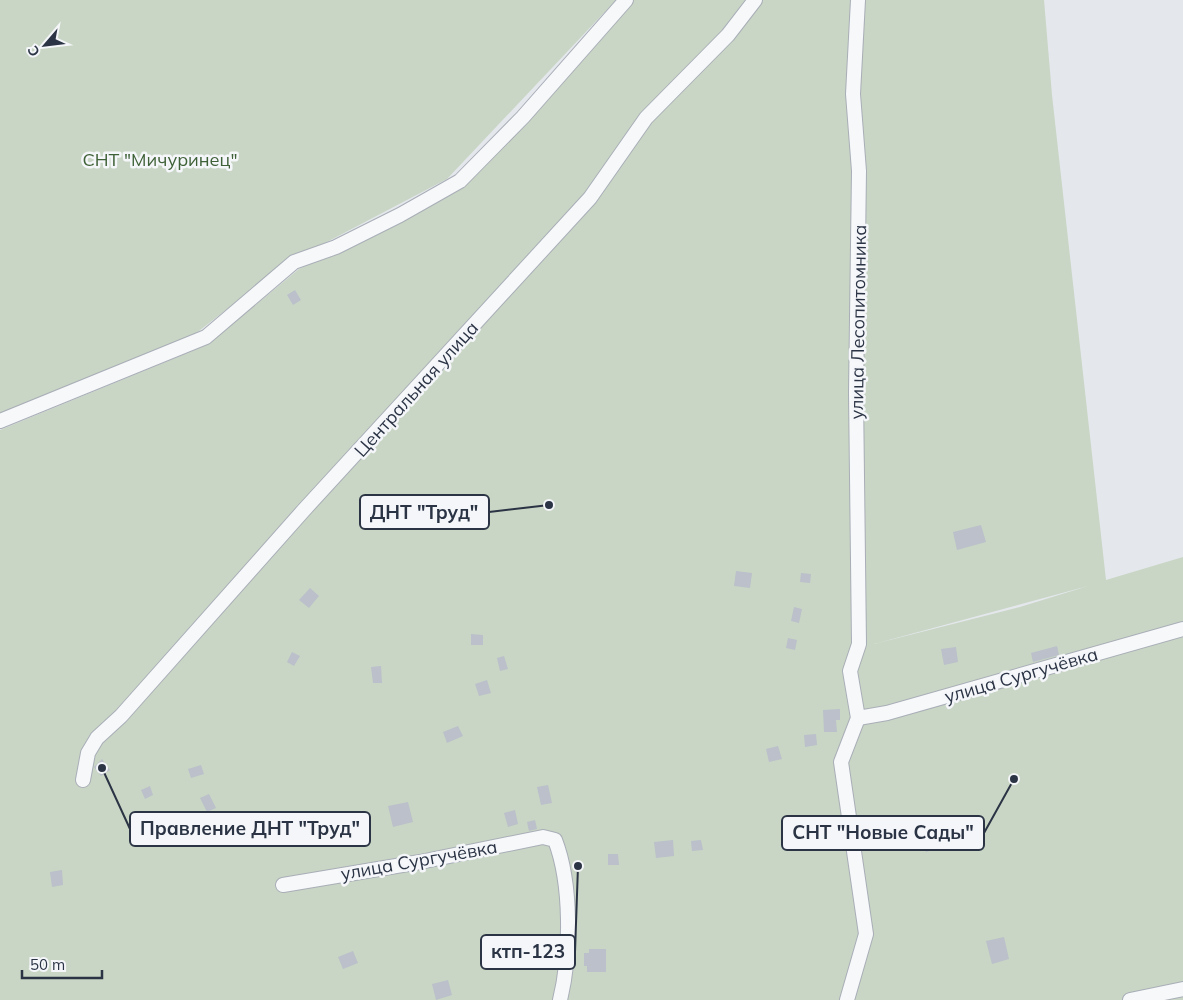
<svg xmlns="http://www.w3.org/2000/svg" width="1183" height="1000" viewBox="0 0 1183 1000" font-family="Mulish,sans-serif">
<style>
.green{fill:#c9d6c5;fill-rule:evenodd}
.building{fill:#bbc0ca}
.lines{fill:none;stroke-linecap:round;stroke-linejoin:round}
.minor-casing{stroke:#a9aeb7;stroke-width:16}
.minor{stroke:#f7f8fa;stroke-width:14}
.labels{text-anchor:middle;dominant-baseline:central;stroke-width:5;stroke-linejoin:round;paint-order:stroke}
.park-label{font-size:18px;fill:#3f6138;stroke:#f4f6f9}
.street-label{font-size:18px;fill:#2b3445;stroke:#f4f6f9}
.leader{fill:none;stroke:#2b3445;stroke-width:2}
.callout-dot{fill:#2b3445;stroke:#f4f6f9;stroke-width:2}
.callout{fill:#f4f6f9;stroke:#2b3445;stroke-width:2}
.callout-label{font-size:19px;text-anchor:middle;font-weight:bold;fill:#2b3445}
</style>
<rect width="100%" height="100%" fill="#e4e7ec"/>
<g class="green">
<path d="M0,0h616l-169,179 -164,86 -93,73 -190,79z"/>
<path d="M633,0h411l8,95 54,485 77,-23v443h-332l20,-63 -28,-168 20,162 -19,69h-844v-570l207,-85 92,-76 163,-81zM1088,586l-68,21 -146,37z"/>
</g>
<g class="building">
<path d="M295,290l6,10 -8,5 -6,-10z"/>
<path d="M981,525l5,17 -29,8 -4,-18z"/>
<path d="M736,571l16,2 -2,15 -16,-2z"/>
<path d="M801,573l10,1 -1,9 -10,-1z"/>
<path d="M310,588l9,8 -10,12 -10,-8z"/>
<path d="M794,607l8,2 -3,14 -8,-2z"/>
<path d="M471,634l12,1v10h-12z"/>
<path d="M788,638l9,2 -2,10 -9,-2z"/>
<path d="M1057,646l2,9 -26,7 -2,-9z"/>
<path d="M956,647l2,15 -14,3 -3,-16z"/>
<path d="M292,652l8,4 -6,10 -7,-4z"/>
<path d="M504,656l4,13 -8,2 -3,-13z"/>
<path d="M381,666l1,17h-9l-2,-16z"/>
<path d="M487,680l4,13 -12,3 -4,-12z"/>
<path d="M840,709v11h-4l1,12h-13l-1,-22z"/>
<path d="M458,726l5,10 -16,7 -4,-11z"/>
<path d="M816,734l1,11 -12,2 -1,-12z"/>
<path d="M778,746l4,13 -13,3 -3,-13z"/>
<path d="M102,759l8,11 -9,6 -7,-9z"/>
<path d="M201,765l3,9 -13,4 -3,-9z"/>
<path d="M548,785l4,18 -11,2 -4,-18z"/>
<path d="M150,786l3,9 -8,4 -4,-9z"/>
<path d="M209,794l7,14 -9,4 -7,-14z"/>
<path d="M408,802l5,20 -20,5 -5,-21z"/>
<path d="M515,810l3,14 -10,3 -4,-14z"/>
<path d="M535,820l2,9 -8,2 -2,-9z"/>
<path d="M940,837l3,10 -17,5 -3,-10z"/>
<path d="M673,840l1,16 -18,2 -2,-16z"/>
<path d="M701,840l2,10 -11,1 -1,-10z"/>
<path d="M608,854h10l1,11h-11z"/>
<path d="M62,870l1,15 -11,2 -2,-15z"/>
<path d="M1004,937l5,22 -17,5 -6,-23z"/>
<path d="M589,949h17v23h-19v-6h-3v-13h5z"/>
<path d="M353,951l5,12 -15,6 -5,-12z"/>
<path d="M448,980l4,15 -16,5 -4,-16z"/>
</g>
<g class="lines">
<defs>
<g id="minor">
<path d="M0,421l206,-84 88,-75 42,-15 64,-32 60,-34 63,-64 103,-117"/>
<path d="M858,718l29,-5 296,-84"/>
<path d="M83,780l5,-27 9,-15 24,-22 182,-205 287,-313 56,-80 82,-83 27,-35"/>
<path d="M283,885l137,-23 123,-25 12,3c17,44 16,115 5,160"/>
<path d="M847,1000l19,-66 -25,-172 17,-44 -8,-47 9,-27 -3,-251 3,-222 -6,-77 5,-94"/>
<path d="M1130,1000l53,-11"/>
</g>
</defs>
<use href="#minor" class="minor-casing"/>
<use href="#minor" class="minor"/>
</g>
<g class="labels">
<g class="park-label">
<text x="160" y="159">СНТ "Мичуринец"</text>
</g>
<g class="street-label">
<text transform="translate(858 322) rotate(-89)">улица Лесопитомника</text>
<text transform="translate(416 389) rotate(-48)">Центральная улица</text>
<text transform="translate(1021 675) rotate(-16)">улица Сургучёвка</text>
<text transform="translate(419 860) rotate(-10)">улица Сургучёвка</text>
</g>
</g>
<path class="leader" d="M549 505L489 512M102 768L130 829M1014 779L984 833M578 866L575 952"/>
<g class="callout-dot">
<circle cx="549" cy="505" r="5"/>
<circle cx="102" cy="768" r="5"/>
<circle cx="1014" cy="779" r="5"/>
<circle cx="578" cy="866" r="5"/>
</g>
<g class="callout">
<rect x="360" y="495" width="129" height="34" rx="5"/>
<rect x="130" y="812" width="240" height="34" rx="5"/>
<rect x="782" y="816" width="202" height="34" rx="5"/>
<rect x="481" y="935" width="94" height="34" rx="5"/>
</g>
<g class="callout-label">
<text x="424" y="519">ДНТ "Труд"</text>
<text x="250" y="835">Правление ДНТ "Труд"</text>
<text x="883" y="839">СНТ "Новые Сады"</text>
<text x="528" y="958">ктп-123</text>
</g>
<g transform="translate(45 45) rotate(242)" stroke="#f4f6f9" stroke-width="4" paint-order="stroke">
<path d="M0-4L9 19L0 12L-9 19Z" fill="#2b3445"/>
<text y="-8" font-size="14" font-weight="bold" text-anchor="middle" fill="#2b3445">С</text>
</g>
<path d="M22 970v8h80v-8" fill="none" stroke="#2b3445" stroke-width="2.5"/>
<text x="30" y="970" font-size="15" fill="#2b3445" stroke="#f4f6f9" stroke-width="4" paint-order="stroke">50 m</text>
</svg>
